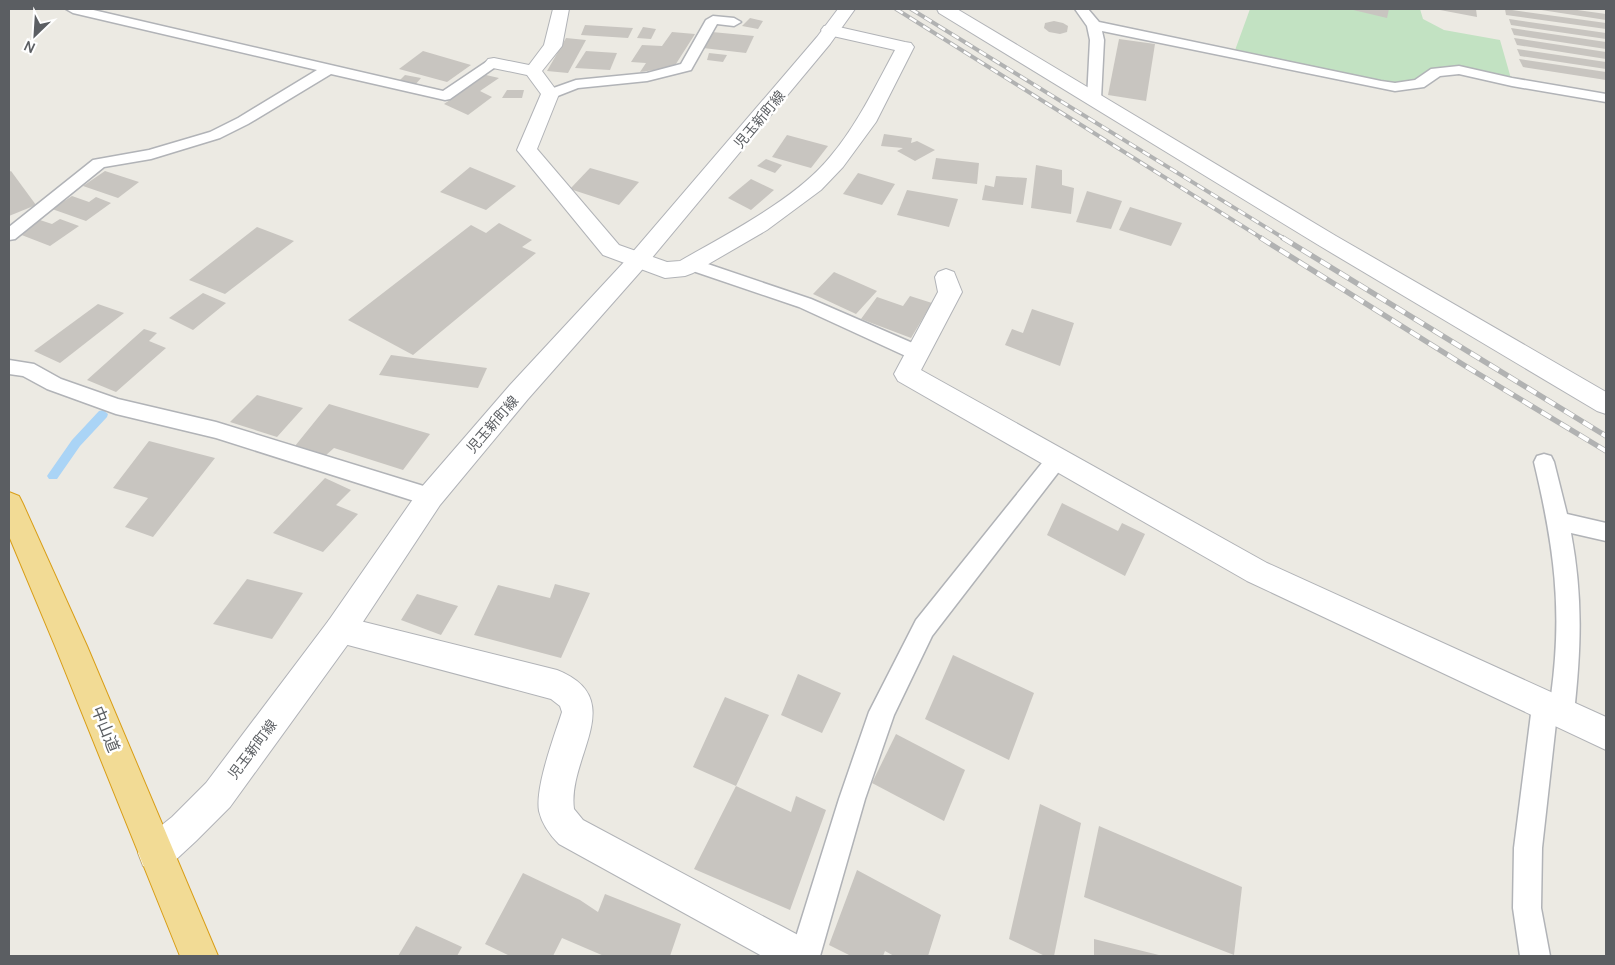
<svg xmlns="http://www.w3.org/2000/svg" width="1615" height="965" viewBox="0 0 1615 965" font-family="Manrope,'Noto Sans JP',sans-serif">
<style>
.green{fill:#c2e2c2}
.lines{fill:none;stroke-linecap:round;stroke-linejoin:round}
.stream{fill:#aad4f6;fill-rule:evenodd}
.building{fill:#c8c5c0}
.lane-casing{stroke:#b1b3b7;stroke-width:3}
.street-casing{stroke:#b1b3b7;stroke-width:2}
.secondary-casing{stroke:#b0b2b7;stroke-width:2}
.highway-casing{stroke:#d99e17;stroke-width:2}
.lane{fill:#fff;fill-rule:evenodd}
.street{fill:#fff;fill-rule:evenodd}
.secondary{fill:#fff;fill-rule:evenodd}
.highway{fill:#f2db95;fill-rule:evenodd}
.rail-far1-casing{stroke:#b1b2b2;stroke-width:4}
.rail-casing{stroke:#b1b2b2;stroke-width:5.5}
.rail-far1{stroke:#fff;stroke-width:2.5;stroke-dasharray:8;stroke-linecap:butt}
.rail{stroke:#fff;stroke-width:4;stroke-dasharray:11;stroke-linecap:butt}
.labels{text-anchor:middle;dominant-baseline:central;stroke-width:5;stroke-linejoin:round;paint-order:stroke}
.street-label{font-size:14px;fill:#5b5e62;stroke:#fff}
.near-street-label{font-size:16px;fill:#5b5e62;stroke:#fff}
</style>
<rect width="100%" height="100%" fill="#eceae3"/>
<path class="green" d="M1250,9h170l3,10 21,11 56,10 12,42 -66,-12 -38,16 -174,-33z"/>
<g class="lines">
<path class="stream" d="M103,410l5,4 -1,3 -27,29 -23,33h-8l-2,-3 2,-3 23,-33 27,-29z"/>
</g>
<g class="building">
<path d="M1349,9h40l-2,9z"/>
<path d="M1440,9h36l1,8 -37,-7z"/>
<path d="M1505,9l101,14v6l-100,-14z"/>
<path d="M1535,9h35l36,5v6z"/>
<path d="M750,18l13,3 -5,8 -16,-3z"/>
<path d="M1509,19l97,14v6l-95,-14z"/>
<path d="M1054,21l9,2 5,3 -1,6 -7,2 -11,-2 -5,-4 1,-5z"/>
<path d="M585,25l48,3 -5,10 -47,-3z"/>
<path d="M643,27l13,2 -5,10 -14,-1z"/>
<path d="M1511,28l95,14v7l-92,-14z"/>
<path d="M672,32l23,2 -21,33 -34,5 6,-9 -15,-1 11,-17 20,1z"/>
<path d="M712,32l42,4 -8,17 -43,-5z"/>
<path d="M566,38l20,2 -18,33 -21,-2z"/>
<path d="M1514,38l92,14v7l-89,-14z"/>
<path d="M1119,39l36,5 -9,57 -38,-6z"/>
<path d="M1517,49l89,13v7l-86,-13z"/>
<path d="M423,51l48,14 -24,17 -48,-13z"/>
<path d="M586,51l31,2 -7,17 -35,-2z"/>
<path d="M709,53l18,2 -4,7 -16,-2z"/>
<path d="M1519,59l87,13v8l-83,-13z"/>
<path d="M405,75l16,3 -6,7 -16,-4z"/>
<path d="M486,75l13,3 -19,13 12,6 -24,18 -24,-11z"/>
<path d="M507,90h17l-2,8h-20z"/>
<path d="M884,134l28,4 -1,5 6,-2 18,9 -20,11 -18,-10 6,-3 -22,-2z"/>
<path d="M787,135l41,11 -17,22 -39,-11z"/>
<path d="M936,158l43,5 -2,21 -45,-5z"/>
<path d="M766,159l16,6 -7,8 -18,-7z"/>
<path d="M1036,165l26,5v15l12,3 -3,26 -40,-6z"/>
<path d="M470,167l46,19 -30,24 -46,-18z"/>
<path d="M590,168l49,14 -20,23 -49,-16z"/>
<path d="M11,171l25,34 -27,11v-44z"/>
<path d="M105,171l34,11 -21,16 -35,-12z"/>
<path d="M858,173l37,11 -13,21 -39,-11z"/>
<path d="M996,176l31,2 -4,27 -41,-5 3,-15 9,2z"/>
<path d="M751,179l23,11 -23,20 -23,-12z"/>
<path d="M907,190l51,9 -9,28 -52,-12z"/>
<path d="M1087,191l35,10 -11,28 -35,-7z"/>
<path d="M72,196l17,6 7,-5 15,6 -25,18 -34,-12z"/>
<path d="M1130,207l52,16 -11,23 -52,-16z"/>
<path d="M60,219l19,7 -29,20 -31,-12 21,-14 12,4z"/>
<path d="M499,223l33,17 -10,7 14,6 -123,102 -65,-35 123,-95 15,8z"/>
<path d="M257,227l37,14 -69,53 -36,-14z"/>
<path d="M834,272l43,19 -21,23 -43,-20z"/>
<path d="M203,293l23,10 -33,27 -24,-12z"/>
<path d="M910,296l22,7 -21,35 -50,-19 16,-22 26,9z"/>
<path d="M98,304l26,9 -64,50 -26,-12z"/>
<path d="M1032,309l42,14 -14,43 -55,-21 7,-16 11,4z"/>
<path d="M144,329l13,4 -8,8 17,7 -50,44 -29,-12z"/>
<path d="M391,355l96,13 -9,20 -99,-13z"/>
<path d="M257,395l46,13 -26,29 -47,-15z"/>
<path d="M329,404l101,30 -27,36 -69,-22 -9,8 -30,-10z"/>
<path d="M149,441l66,17 -62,79 -28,-10 23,-29 -35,-10z"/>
<path d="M325,478l26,12 -15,15 22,9 -35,38 -50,-19z"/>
<path d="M1062,503l56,28 4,-8 23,11 -20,42 -78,-41z"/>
<path d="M247,579l56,14 -31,46 -59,-15z"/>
<path d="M555,584l35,9 -29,65 -87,-23 24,-50 52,13z"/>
<path d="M417,594l41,12 -17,29 -40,-15z"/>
<path d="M953,655l81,38 -25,67 -84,-41z"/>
<path d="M798,674l43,19 -19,40 -41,-18z"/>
<path d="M725,697l44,18 -33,71 55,26 5,-16 30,14 -36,100 -96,-41 42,-83 -43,-19z"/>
<path d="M896,734l69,36 -21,51 -72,-38z"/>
<path d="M1040,804l41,19 -27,133h-9l-36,-17z"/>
<path d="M1099,826l143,61 -8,68 -150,-58z"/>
<path d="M857,870l84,45 -13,41h-34l-9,-5 -2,5h-32l-22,-11z"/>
<path d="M523,873l57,27 18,12 7,-18 76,30 -11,32h-66l-42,-18 -9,18h-43l-25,-12z"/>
<path d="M416,926l46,21 -5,9h-59z"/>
<path d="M1094,939l69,17h-69z"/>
</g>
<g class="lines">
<defs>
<g id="lane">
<path d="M66,9h23l354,82 46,-31 5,-1 7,4 -51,36 -5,1 -114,-26 -83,50 -28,14 -69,21 -47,8 -89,72 -6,1v-13l84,-67 56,-10 61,-18 28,-14 79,-48 -244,-57z"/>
<path d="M1075,9h13l11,13 282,59 14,2 20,-3 16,-11 28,-3 53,12 94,16v8l-94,-16 -53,-12 -19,2 -16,11 -29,4 -293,-60 2,9 -3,59 -2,3h-10l-2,-3 3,-59 -3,-14z"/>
<path d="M713,16l21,2 7,4 -7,4 -17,-2 -26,46 -44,11 -69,7 -23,9h-10l-2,-3 2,-3 31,-11 71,-7 34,-9 25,-44z"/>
<path d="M693,259l118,40 113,49 3,5 -3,5 -7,2 -7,-2 -111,-51 -112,-38 -3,-4 3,-4z"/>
<path d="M9,360l25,4 27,15 57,20 98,23 214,66 8,3 3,6 -3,6 -8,3 -214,-68 -100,-24 -69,-25 -24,-13 -14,-2z"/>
<path d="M1057,451l7,2 3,6 -3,6 -132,171 -38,79 -29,84 -45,157h-30l49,-157 30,-87 47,-92 134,-167z"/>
<path d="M1544,454l7,2 3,6 13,52 39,9v18l-35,-8c12,64 10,116 3,180l-4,9 -9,3 -5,-2 -14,125 -1,60 9,48h-30l-7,-48 1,-60 18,-142 4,-8 9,-4 6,2c12,-87 3,-150 -17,-234l3,-6z"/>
</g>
<g id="street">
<path d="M553,9h16l-7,37 -20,25 17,23 -22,55 82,96 48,17 13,-1c47,-27 116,-62 150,-104 27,-32 45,-70 65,-107l-71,-16 -3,-4 3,-4 6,-1 75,17 6,1 3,4 -38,75 -33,45 -22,23 -54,40 -74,43 -8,3 -20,2 -62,-23 -86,-105 24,-56 -14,-19 -39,-8 -3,-4 3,-4 6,-1 35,7 15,-20z"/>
<path d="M937,9h20l379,227 270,156v22l-9,-3 -277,-165 -381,-233z"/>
<path d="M946,269l8,3 8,20 -41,78 346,193 339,154v33l-359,-169 -349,-200 -4,-7 44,-82 -3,-15 3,-5z"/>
<path d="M340,616l217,54c73,29 10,87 17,139l9,11 230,123 6,13h-57l-203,-112c-9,-9 -17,-20 -20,-33 -4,-24 15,-74 23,-99l-2,-6 -9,-7 -222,-59 -4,-10 4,-10z"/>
</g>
<path id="secondary" d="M838,9h17l-25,35 -189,227 -113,128 -88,106 -89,135 -121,167 -34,34 -27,25 -13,5 -13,-5 -5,-13 5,-13 29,-23 34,-34 123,-163 91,-131 90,-104 115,-124 192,-224z"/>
<path id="highway" d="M9,492l10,4 4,8 64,142 131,310h-38l-125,-310 -46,-110z"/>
</defs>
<use href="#lane" class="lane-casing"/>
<use href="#street" class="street-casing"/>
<use href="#secondary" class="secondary-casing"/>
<use href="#highway" class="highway-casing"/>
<use href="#lane" class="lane"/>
<use href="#street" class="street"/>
<use href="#secondary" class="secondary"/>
<use href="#highway" class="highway"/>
<defs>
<g id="rail-far1">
<path d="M896,9l367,230"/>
<path d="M911,9l374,230"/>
</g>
<g id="rail">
<path d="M1261,238l206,129 139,84"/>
<path d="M1283,238l323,198"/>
</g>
</defs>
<use href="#rail-far1" class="rail-far1-casing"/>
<use href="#rail" class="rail-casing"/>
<use href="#rail-far1" class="rail-far1"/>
<use href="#rail" class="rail"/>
</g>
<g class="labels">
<g class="street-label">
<text transform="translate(759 119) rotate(-50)">児玉新町線</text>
<text transform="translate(492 424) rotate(-49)">児玉新町線</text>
<text transform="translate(252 749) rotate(-53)">児玉新町線</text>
</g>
<g class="near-street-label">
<text transform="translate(106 729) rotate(68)">中山道</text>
</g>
</g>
<rect width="1615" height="965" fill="none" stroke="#5b5e62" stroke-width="20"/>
<g transform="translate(35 35) rotate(205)" stroke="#ffffff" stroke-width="4" paint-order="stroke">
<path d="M0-4L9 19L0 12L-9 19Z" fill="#5b5e62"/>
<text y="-8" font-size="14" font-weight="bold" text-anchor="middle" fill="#5b5e62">N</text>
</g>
</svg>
